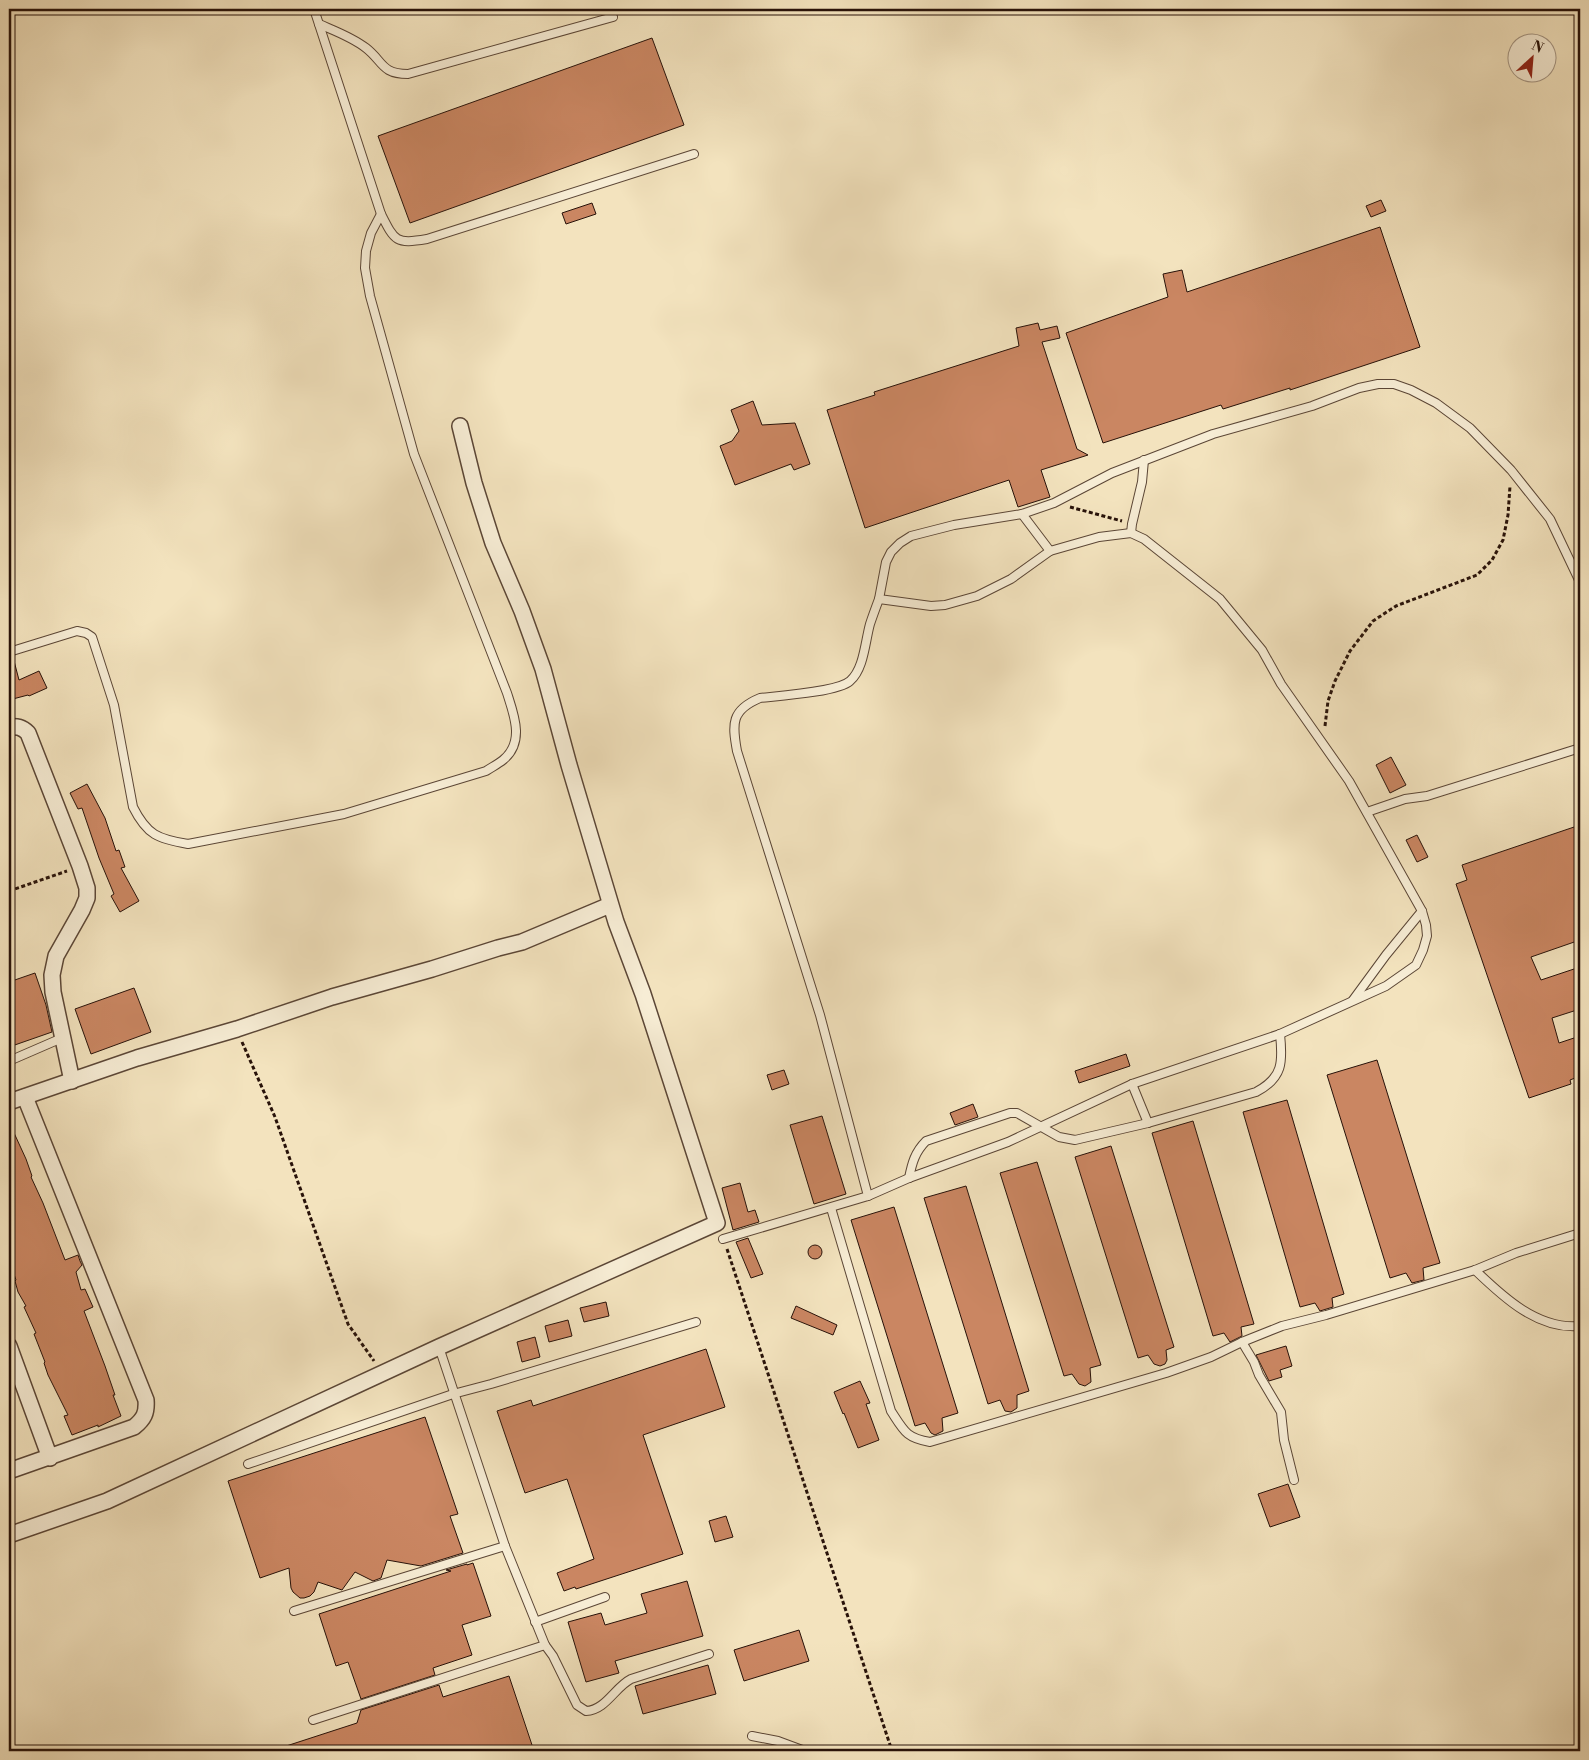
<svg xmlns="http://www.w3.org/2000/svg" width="1589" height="1760" viewBox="0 0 1589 1760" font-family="'Libre Bodoni',serif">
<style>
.building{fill:#ca8662;stroke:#281209}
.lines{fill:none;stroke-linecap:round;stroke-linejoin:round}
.lane-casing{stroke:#5b4636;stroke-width:10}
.street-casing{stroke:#5b4636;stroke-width:18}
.path{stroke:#281209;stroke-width:3;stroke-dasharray:4 2.5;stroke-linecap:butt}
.lane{stroke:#f7edd5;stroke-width:8}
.street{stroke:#f7edd5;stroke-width:15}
</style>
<rect width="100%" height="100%" fill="#f3e3be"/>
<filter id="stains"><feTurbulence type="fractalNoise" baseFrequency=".004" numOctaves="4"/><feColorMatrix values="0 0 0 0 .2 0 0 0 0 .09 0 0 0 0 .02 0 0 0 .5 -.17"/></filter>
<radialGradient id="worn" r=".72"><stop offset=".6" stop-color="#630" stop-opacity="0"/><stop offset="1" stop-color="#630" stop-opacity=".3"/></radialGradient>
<g class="building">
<path d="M652,38l32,87 -274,98 -32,-87z"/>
<path d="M1381,200l5,11 -15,6 -5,-11z"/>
<path d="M592,203l4,11 -30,10 -4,-11z"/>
<path d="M1380,227l40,120 -130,43v-2l-67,21 -2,-4 -118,38 -37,-110 102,-36 -5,-23 19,-4 5,22z"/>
<path d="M1038,323l2,7 17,-4 3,12 -18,4 35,107 11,6 -47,15 9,27 -32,10 -9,-27 -144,48 -38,-118 48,-15 -1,-3 145,-46 -3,-18z"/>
<path d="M753,401l9,24 33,-2 15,41 -16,6 -3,-6 -56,21 -15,-39 12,-5 7,-10 -8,-21z"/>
<path d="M13,657l6,23 20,-9 8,17 -18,8 -1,-1 -19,5v-42z"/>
<path d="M1391,757l15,28 -16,8 -14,-28z"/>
<path d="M87,784l18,34 11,33 3,-1 6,17 -4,1 18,33 -19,11 -9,-16 3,-2 -15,-36 -17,-50 -4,1 -8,-16z"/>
<path d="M1580,825v115l-49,17 10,23 39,-13v42l-28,9 7,25 21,-7v40l-10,4 1,4 -42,14 -73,-214 11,-4 -5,-15z"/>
<path d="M1417,835l11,22 -11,5 -11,-22z"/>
<path d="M35,973l11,32 6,27 -43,15v-65z"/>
<path d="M134,988l17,44 -60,22 -16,-45z"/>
<path d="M1126,1054l4,12 -51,17 -4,-12z"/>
<path d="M1377,1060l63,203 -17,5 1,12 -12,3 -6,-10 -16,5 -63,-203z"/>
<path d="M784,1070l5,14 -17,6 -5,-15z"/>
<path d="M1287,1100l57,194 -12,4 1,9 -13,4 -5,-8 -15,4 -57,-195z"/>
<path d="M973,1104l5,13 -23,8 -5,-12z"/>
<path d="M822,1116l24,78 -32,10 -24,-79z"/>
<path d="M1193,1121l61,203 -13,3 1,9 -12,6 -6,-9 -11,3 -61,-203z"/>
<path d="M9,1122l17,37 6,17 -1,1 12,26 22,57 13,-5 2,6 2,4 -6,7 5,18 4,-1 8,18 -9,4 21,55 10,29h-2l8,21 -23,11v-2l-26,10 -8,-19 4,-1 -20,-40 -4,-12 1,-1 -11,-28 2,-1 -12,-26 2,-1 -8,-14 -3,-11 1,-1 -7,-20v-71l5,-2 -5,-13z"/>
<path d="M1111,1146l63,201 -8,3 1,10 -2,4 -5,2 -6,-2 -6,-9 -10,3 -63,-201z"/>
<path d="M1037,1162l64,203 -11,3 1,14 -6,4 -6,-2 -7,-10 -8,2 -64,-203z"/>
<path d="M740,1183l8,29 7,-2 4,12 -26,8 -11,-42z"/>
<path d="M966,1186l63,205 -12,4v13l-6,4 -6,-1 -5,-11 -12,4 -64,-206z"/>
<path d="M894,1207l64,206 -16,5 1,13 -8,4 -4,-2 -6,-10 -10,3 -64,-206z"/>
<path d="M748,1238l15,36 -12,4 -15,-36z"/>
<circle cx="815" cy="1252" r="7"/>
<path d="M606,1302l3,14 -25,6 -4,-14z"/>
<path d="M796,1306l41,19 -4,10 -42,-17z"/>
<path d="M568,1320l4,16 -23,6 -4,-16z"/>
<path d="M535,1337l5,20 -18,5 -5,-20z"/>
<path d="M1286,1346l6,20 -12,4 2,7 -13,4 -13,-26z"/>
<path d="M706,1349l19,58 -82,28 40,119 -107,35 -1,-2 -11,4 -7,-18 37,-14 -27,-80 -42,14 -28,-82 34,-11 2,6z"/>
<path d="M860,1381l10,22 -4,1 13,36 -21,8 -14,-35 -1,1 -9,-22z"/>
<path d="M425,1417l33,97 -8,2 13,37 -42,13 -34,-6 -6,18 -8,3 -18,-9 -13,18 -24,-8 -4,10 -4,4 -6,2h-4l-7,-6 -2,-4 -2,-20 -29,10 -32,-97z"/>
<path d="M1288,1484l12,33 -30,10 -12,-33z"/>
<path d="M726,1516l7,21 -18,5 -6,-21z"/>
<path d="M473,1563l18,53 -29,9 10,30 -39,13 2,7 -74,24 -13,-37 -12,4 -17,-52 132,-43 -5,-1 21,-6v1z"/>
<path d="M687,1581l16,55 -88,25 4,12 -33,9 -18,-60 33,-9 4,12 42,-12 -6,-19z"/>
<path d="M799,1630l10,31 -65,20 -10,-31z"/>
<path d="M708,1665l8,29 -73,20 -8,-28z"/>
<path d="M509,1676l25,75h-257v-2l80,-26 4,-13 78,-25 4,12z"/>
</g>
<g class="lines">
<defs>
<g id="lane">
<path d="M314,9l67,205c14,28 15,30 46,25l267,-85"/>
<path d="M319,24c16,7 33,13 47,24 17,13 15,26 42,26l205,-57"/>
<path d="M1022,514l28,37"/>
<path d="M1131,533l1,-9 10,-42 2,-22"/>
<path d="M9,652l68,-21 9,2 6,4 22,68 19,102c14,28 25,32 55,37l156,-30 142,-43c6,-4 12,-7 17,-11 22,-18 11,-45 4,-67l-93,-239 -44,-158 -5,-28 1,-17 5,-18 10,-19"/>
<path d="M1367,812l38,-13 22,-3 153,-48"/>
<path d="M1353,1000l33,-45 36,-44"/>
<path d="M9,1061l53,-23"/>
<path d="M1132,1084l16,39"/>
<path d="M909,1178c3,-15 6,-26 17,-37l84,-28h7l42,24 16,3 73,-17 108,-31c27,-14 27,-30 24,-58"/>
<path d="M868,1196l41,-18 99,-36 124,-58 148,-50 106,-48 30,-21 7,-15 4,-14 -1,-11 -4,-14 -73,-130 -68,-97 -19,-34 -42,-51 -76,-60 -13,-6 -32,4 -49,14 -39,28 -34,17 -32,9 -14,1 -52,-7 7,-37 5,-10 9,-9 11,-7 43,-11 68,-11 32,-11 58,-30 101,-39 99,-28 47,-18 19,-4h16l17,6 25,13 34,25 41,42 39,49 30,63"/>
<path d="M831,1208l60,203c13,20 15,27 39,31l236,-69 45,-16 31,-15 40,-16 44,-11 149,-45 41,-17 64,-20"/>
<path d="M723,1239l145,-43 -48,-181 -83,-264c-5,-27 -6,-41 23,-53 18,-2 78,-6 90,-17 14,-12 15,-39 20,-57 3,-9 6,-17 9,-25"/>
<path d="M1475,1270c28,27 63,60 105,56"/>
<path d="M1242,1342l12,20 5,13 22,37 3,28 10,40"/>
<path d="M248,1464l205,-70 38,-10 205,-62"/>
<path d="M294,1611l211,-65"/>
<path d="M535,1622l70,-25"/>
<path d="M545,1645l8,11 24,49 9,6c20,-1 29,-24 45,-32l78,-25"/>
<path d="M313,1720l232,-75 -40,-99 -66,-199"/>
<path d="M752,1736l26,5 27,10"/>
</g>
<g id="street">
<path d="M9,727c8,-1 13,0 19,6l52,133 7,22v10l-5,12 -26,46 -4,19 1,17 19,89"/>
<path d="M9,1102l128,-44 100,-29 95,-32 100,-28 66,-21 24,-6 88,-37"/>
<path d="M9,1346l41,112"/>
<path d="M9,1471l125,-44c10,-8 13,-14 12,-27l-121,-303"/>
<path d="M9,1535l98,-34 332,-154 278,-124 -74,-229 -27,-72 -47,-157 -26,-96 -21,-58 -29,-68 -19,-60 -14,-57"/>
</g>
</defs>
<use href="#lane" class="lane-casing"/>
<use href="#street" class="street-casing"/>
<g class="path">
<path d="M1070,507l52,14"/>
<path d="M1325,726l3,-25 7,-20 15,-30 23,-30 23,-15 81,-31 15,-15 11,-20 5,-25 2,-29"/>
<path d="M9,891l58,-20"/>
<path d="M242,1042l33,75 73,207 26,37"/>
<path d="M727,1249l165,502"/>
</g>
<use href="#lane" class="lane"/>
<use href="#street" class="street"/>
</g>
<rect width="1589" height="1760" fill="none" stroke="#f3e3be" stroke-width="30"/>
<rect x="10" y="10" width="1569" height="1740" fill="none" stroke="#281209" stroke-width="2.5"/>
<rect x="15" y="15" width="1559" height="1730" fill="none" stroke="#281209"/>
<g transform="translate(1532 58) rotate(26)"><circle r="24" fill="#f7edd5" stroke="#a49583"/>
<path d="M0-4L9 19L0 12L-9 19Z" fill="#8f2418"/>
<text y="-8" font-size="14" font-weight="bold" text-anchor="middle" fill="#281209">N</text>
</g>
<rect width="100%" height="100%" filter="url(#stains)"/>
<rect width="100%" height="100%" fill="url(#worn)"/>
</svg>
